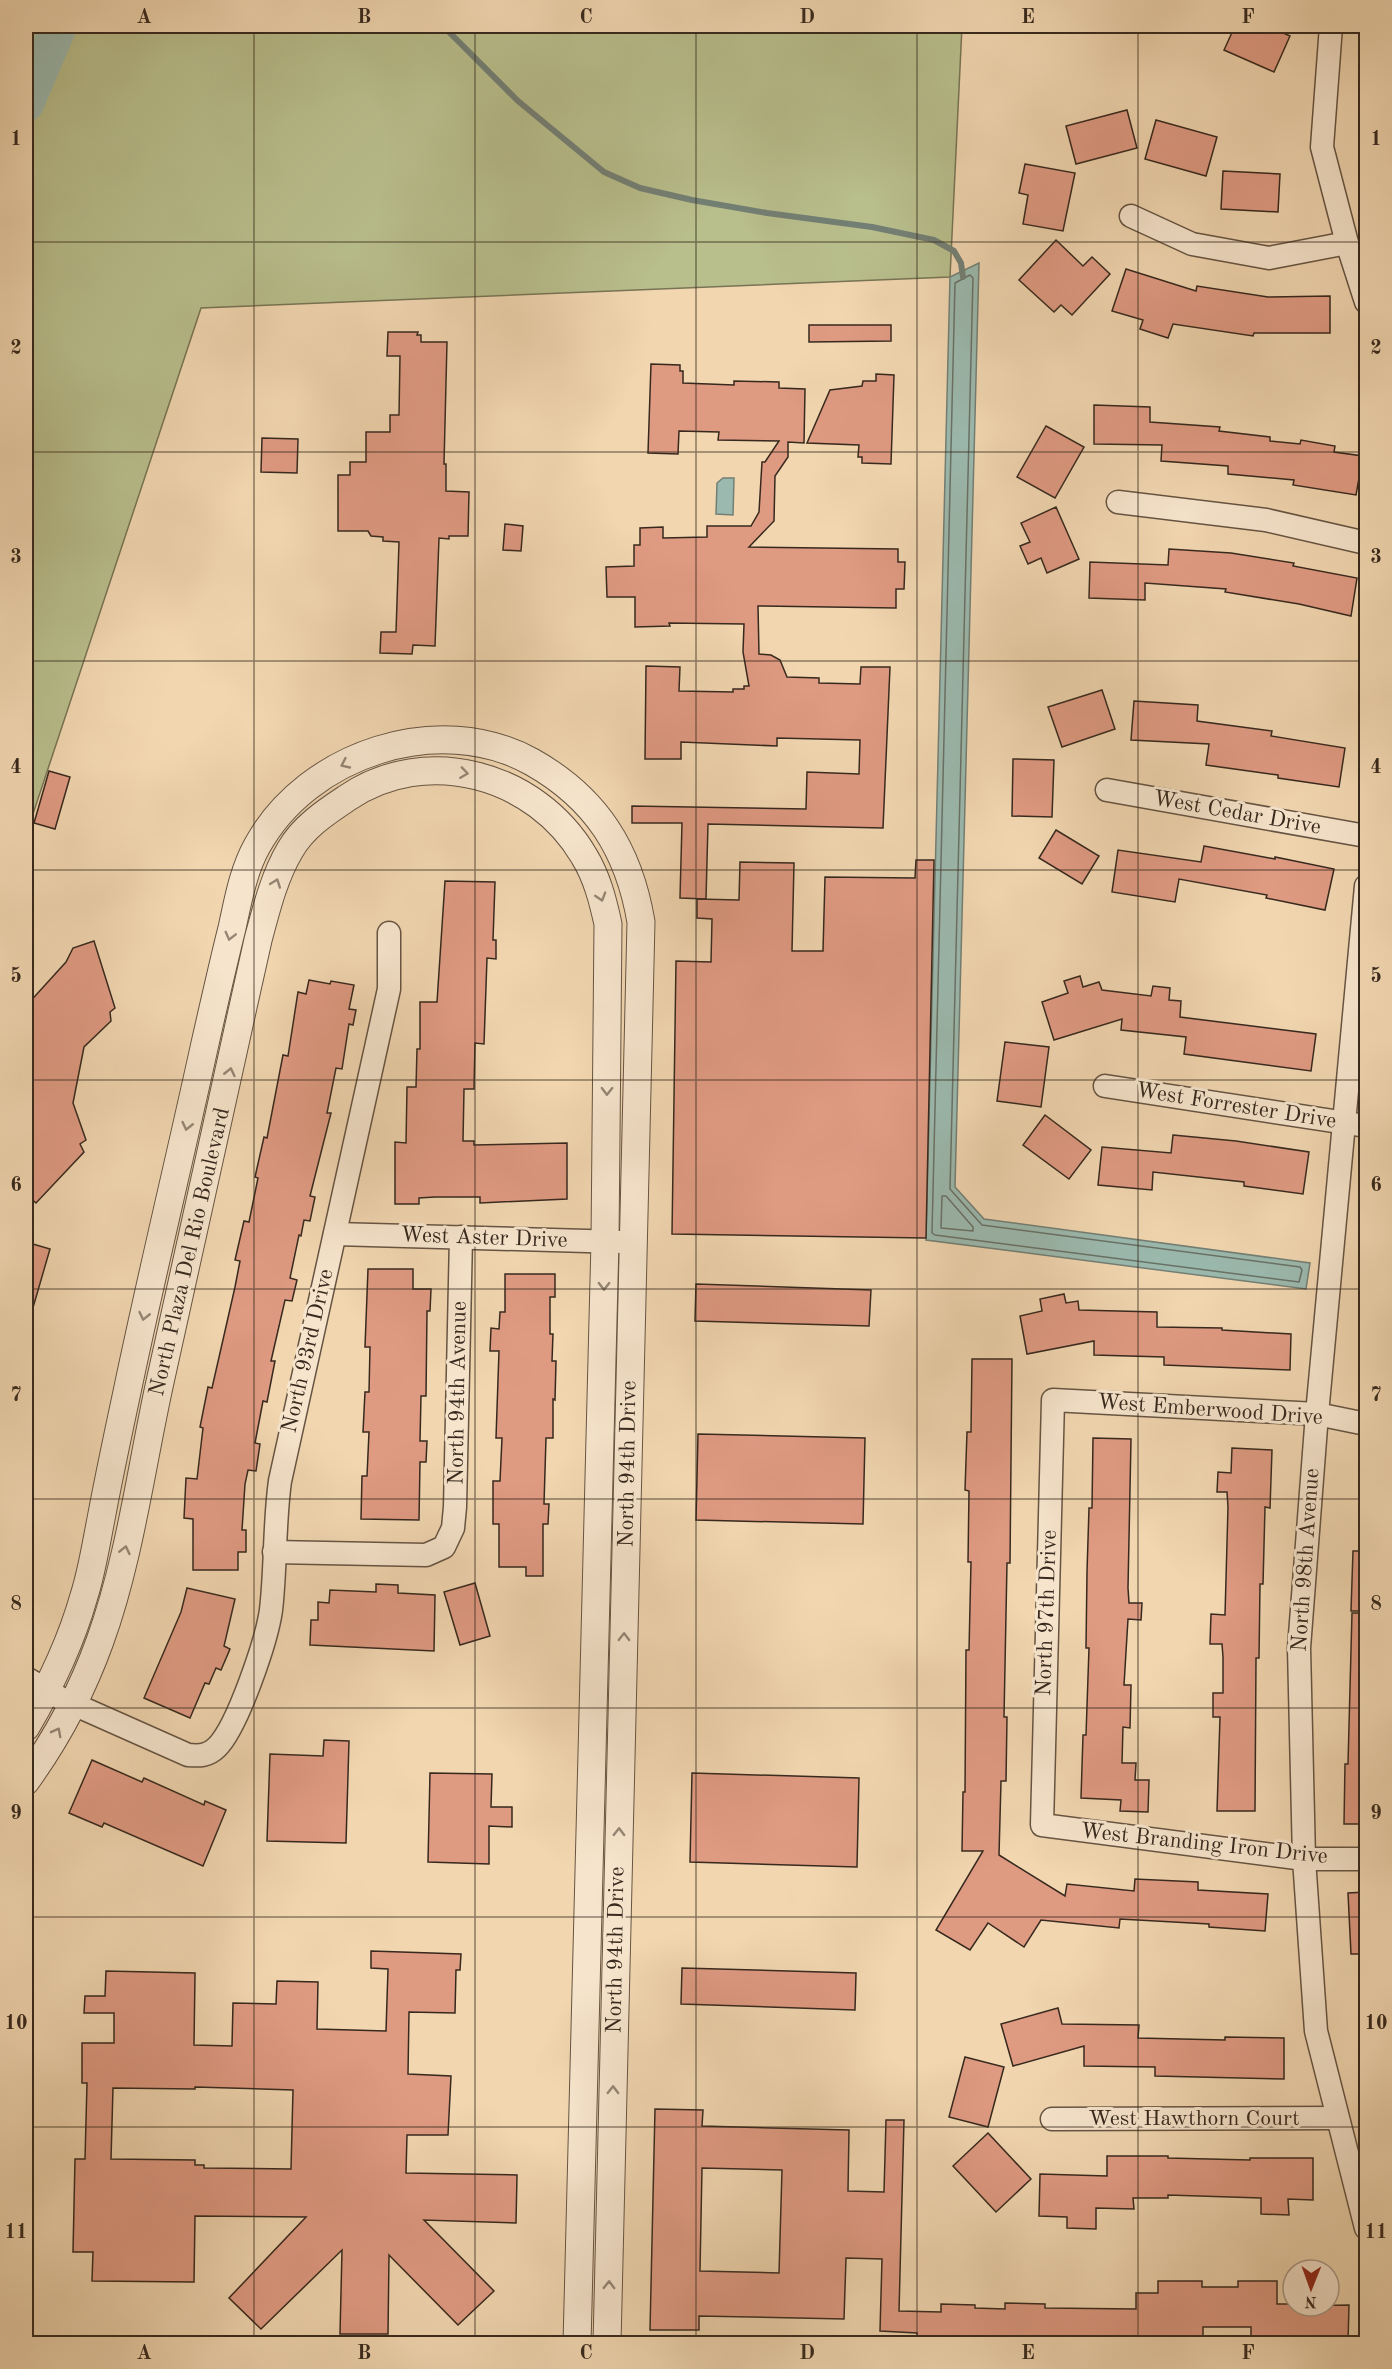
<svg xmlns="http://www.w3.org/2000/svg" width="1392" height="2369" viewBox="0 0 1392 2369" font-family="'Old Standard TT',serif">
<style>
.green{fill:#b8be8c;stroke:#787455;stroke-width:1.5}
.water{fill:#9bb9ae;stroke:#737f74;stroke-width:1.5}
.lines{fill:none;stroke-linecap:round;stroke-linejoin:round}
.shore{stroke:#697166;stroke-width:1.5}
.stream{stroke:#737f74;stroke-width:6}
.river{stroke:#9bb9ae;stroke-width:36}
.building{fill:#df9a82;stroke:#37291e;stroke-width:1.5;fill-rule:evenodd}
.minor-casing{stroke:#665442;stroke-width:25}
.tertiary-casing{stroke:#665442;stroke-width:29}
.minor{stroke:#f6e4cc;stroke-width:22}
.tertiary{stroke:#f6e4cc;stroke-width:27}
.oneway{stroke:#968675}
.grid{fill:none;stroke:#37291e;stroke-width:1.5;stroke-opacity:0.55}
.labels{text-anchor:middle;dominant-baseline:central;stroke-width:6;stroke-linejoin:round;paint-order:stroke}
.street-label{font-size:22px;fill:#37291e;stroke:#f6e4cc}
.neatline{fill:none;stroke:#37291e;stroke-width:2}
.grid-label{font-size:20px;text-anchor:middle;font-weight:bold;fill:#37291e}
</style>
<rect width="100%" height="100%" fill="#f1d6b0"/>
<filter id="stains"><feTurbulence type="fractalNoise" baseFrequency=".00333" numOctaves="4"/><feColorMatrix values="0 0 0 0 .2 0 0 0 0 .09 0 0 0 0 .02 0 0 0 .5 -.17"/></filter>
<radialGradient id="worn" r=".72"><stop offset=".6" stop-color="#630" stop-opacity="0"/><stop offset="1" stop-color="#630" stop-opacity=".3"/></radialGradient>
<path class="green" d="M26,26h936l-12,251 -749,31 -175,527z"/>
<g class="water">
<path d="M979,263l-24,924 29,32 326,44 -4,26 -380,-49 24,-963z"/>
<path d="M723,478h11l-1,37 -17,-1 1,-31z"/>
</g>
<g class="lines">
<g class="shore">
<path d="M970,275l3,3 -23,911 32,36 318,42 2,3 -3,12 -364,-47 -3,-2 23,-950z"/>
<path d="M942,1196h4l27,31v4l-32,-3z"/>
</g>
<path class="stream" d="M443,26l75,75 86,71 36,16 52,12 75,13 105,14 62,13 20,11 7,12 2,14"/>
<path class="river" d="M26,104l33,-78"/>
</g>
<g class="building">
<path d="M1235,26h32l23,10 -16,36 -50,-22z"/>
<path d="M1127,110l10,38 -61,16 -10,-38z"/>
<path d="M1156,120l61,17 -11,39 -61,-17z"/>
<path d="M1025,164l50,9 -12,58 -40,-7 5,-29 -9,-2z"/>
<path d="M1223,171l57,3 -2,38 -57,-3z"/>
<path d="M1056,240l27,26 9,-9 18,17 -38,41 -11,-10 -7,7 -35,-32z"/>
<path d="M1126,269l70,22 1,-5 71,11 62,-1v37h-76l-1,3 -80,-12 -5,14 -28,-9 3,-9 -31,-9z"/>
<path d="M809,325h82v16l-82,1z"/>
<path d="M388,332h30l-1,3h4v7h26l-3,122h2v27l23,1 -1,44h-19v3l-10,-1 -4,108 -22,-1 -1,9 -32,-1 1,-21h15l3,-90 -16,-1v-4l-12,-1 -3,-5h-30v-56h12v-13h16v-30h24v-17h9l1,-59h-13z"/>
<path d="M651,364l29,1v6h3v12l51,2v-4l45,1v6l26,1 -1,54 -16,-1v15l-13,19 -1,45 -25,26 149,2v13h7l-1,27h-8v19l-138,-2 1,48 12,1 9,5 7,17 32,1v5l41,1 1,-17h29l-7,161 -175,-4 -2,75 -26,-1 2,-75h-50v-17l174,3 1,-37 52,2 1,-34 -83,-2v8l-96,-4v17h-36l1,-93 34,1 -1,24 54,1v-3h11v-3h5l-6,-34 1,-28 -75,-1 1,3 -35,1v-30h-28l-1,-30 28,-1v-21h6v-17l23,-1v11l44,-1v-11h44l8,-14 3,-50h3l14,-21 -61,-1 1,-8 -40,-1 -1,23 -30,-1z"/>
<path d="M876,374l18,1 -3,89 -29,-1v-6h-4l1,-12 -52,-2 23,-53 32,-4 1,-5h13z"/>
<path d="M1094,405l56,2v15l70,5 -1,4 51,6v4l30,3 1,-4 34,6 -1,6 29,4 -7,39 -63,-10 1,-5 -66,-6v-8l-67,-5 1,-16 -68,-1z"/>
<path d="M1046,426l38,21 -29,51 -38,-21z"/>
<path d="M262,438l36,1 -1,34 -36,-1z"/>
<path d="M1056,507l23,52 -32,14 -6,-15 -13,6 -8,-18 10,-4 -9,-19z"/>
<path d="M505,524l18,2 -2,25 -18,-1z"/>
<path d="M1169,549l62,4 63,10 -1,3 64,12 -6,38 -52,-12 -74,-12 1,-3 -81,-6v17l-56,-2 1,-36 78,3z"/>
<path d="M1102,690l13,39 -53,18 -14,-40z"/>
<path d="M1134,701l64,4 -1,16 75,10 -1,5 74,12 -6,39 -61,-9v-3l-72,-10 3,-21 -78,-4z"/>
<path d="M1013,759l41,1 -2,57 -40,-1z"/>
<path d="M49,771l21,6 -15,52 -21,-6z"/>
<path d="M1056,830l43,26 -17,28 -43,-26z"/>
<path d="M1204,846l71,13v-2l59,12 -9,41 -59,-12 1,-3 -88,-16 -4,23 -63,-10 6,-42 83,12z"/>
<path d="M916,860h18l-8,378 -254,-4 4,-273 35,1 1,-43 -15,-1v-19l42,1 1,-38 54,1 -2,88h31l2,-74 90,1z"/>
<path d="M445,881l50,1 -2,58h3v19l-9,-1 -3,86 -9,-1 -1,46h-10l-1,52h11v4l93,-2v56l-87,4v-6h-45l-16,1v6h-24v-62l11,1 1,-56h9l1,-38h3v-47h17z"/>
<path d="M94,941l21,67 -5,4 1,9 -27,26 -11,56 13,37 -6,4 4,8 -48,51 -10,-9v-188l40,-44 7,-14z"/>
<path d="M1080,976l3,11 16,-5 3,8 49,6 2,-10 17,2 -1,12 12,1 -1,16 136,17 -5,37 -127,-17 2,-17 -65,-7 1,-11 -68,21 -12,-38 26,-9 -4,-12z"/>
<path d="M309,980l21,4 1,-3 23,4 -5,24 7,1 -3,15 -4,-1 -7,45 -6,-1 -9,45h4l-21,83 5,1 -5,24 -6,-1 -3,16 -2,-1 -9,43 7,2 -5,21 -7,-1 -14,61h4l-8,41 -4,-1 -8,42 5,1 -4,27 -8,-1 -3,14 -3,46h4v22h-8v18h-45v-51l-9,-1 2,-40 11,1 6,-51 -3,-1 8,-40 4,1 23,-101 5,-26 -5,-1 9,-39 5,1 9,-44 -3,-1 9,-40 3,1 16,-83 5,1 10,-64 8,2z"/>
<path d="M1005,1042l44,5 -8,60 -44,-6z"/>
<path d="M1045,1115l46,35 -22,29 -46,-34z"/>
<path d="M1173,1135l63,6 73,11 -6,42 -59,-8v-4l-91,-10 -1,18 -54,-5 4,-38 69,6z"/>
<path d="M26,1242l24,7 -20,69h-4z"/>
<path d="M368,1269h45v20h18l-1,22h-3l-1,85h-5l-1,45h7l-1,21h-6l-1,58 -58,-1 1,-43h5l2,-44h-6l2,-40h4l1,-45h-5z"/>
<path d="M505,1274h50v23h-5v37h3l-1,27h4l-1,39 -2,-1v39h-7l-2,66h5l-1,20h-5v52h-17v-9h-27v-43h-6v-43h7l2,-43h-6l3,-87h-9l1,-23 8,1 1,-17h5z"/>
<path d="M696,1284l175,6 -2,36 -174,-5z"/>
<path d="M1064,1294l2,9 12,-2 1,9 78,2v15l65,1v2l69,4 -1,36 -126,-5v-8l-70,-2v-14l-67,13 -7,-38 22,-5 -2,-12z"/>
<path d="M972,1359h40l-2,204h-3l-3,154h3l-1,64h-5l-2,74 66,41 2,-12 67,7 1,-12 63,3v8l70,4 -3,37 -56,-4v-3l-89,-5 -1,9 -78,-8 -17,27 -36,-24 -18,27 -34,-20 47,-79h-21l1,-59h2l1,-142h3l2,-88h-3l1,-71 -4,-1 2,-58h4z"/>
<path d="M698,1434l167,4 -2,86 -167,-4z"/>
<path d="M1093,1438l38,1 -3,149 1,15h13l-1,17 -13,-1 -4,66h7l-1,43 -7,-1 -1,36h14l-1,17h14l-1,32 -28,-1 1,-11 -40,-2 2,-63h3l3,-87h-3l1,-76 2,-64h3z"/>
<path d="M1232,1448l40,2 -2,58 -5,-1 -2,77h-3l-1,74h-3l-1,153h-38l3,-94h-7v-24h10v-36l-1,-13h-12l1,-30 14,1 3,-108 -1,-15h-10l1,-20 13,1z"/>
<path d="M1353,1551h13v60h-15z"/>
<path d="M475,1583l15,53 -30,9 -16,-53z"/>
<path d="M376,1584l22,1v8l37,2 -1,56 -124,-6 1,-25h7v-18l11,1 1,-13 46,2z"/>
<path d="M187,1588l48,11 -11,47 6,3 -9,21 -5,-2 -7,16 -4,-1 -15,35 -46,-20 37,-86z"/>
<path d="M1352,1613h14v211h-22l1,-60h3z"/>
<path d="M324,1740l25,1 -3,102 -79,-2 3,-87 53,2z"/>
<path d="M92,1760l50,22 2,-4 60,27 1,-4 21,9 -23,56 -99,-43 -2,4 -33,-14z"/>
<path d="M430,1773l62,1 -1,33h21v20l-23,-1v38l-61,-2z"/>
<path d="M692,1773l167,5 -2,89 -167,-5z"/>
<path d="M1366,1892v62h-15l-3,-61z"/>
<path d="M371,1951l90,3 -1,16h-4l-1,43 -46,-1 -1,62 43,2 -3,59h-41l-1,38 111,2 -1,48 -92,-3 70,71 -36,34 -69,-70 -1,79h-48l2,-84 -81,79 -32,-31 77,-81 -111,-1 -1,66 -102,-1 1,-29h-20l2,-93h10l2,-76h-5v-40h32v-30h-30l1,-17h20l1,-25 89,2 -1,72 38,1 1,-43 43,1 1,-23 41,1 -1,47 69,2 2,-62 -17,-1zM195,2087l98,3 -2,79 -87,-1v-3h-9v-5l-84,-1 2,-71 82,1z"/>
<path d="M682,1968l174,5 -1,37 -174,-6z"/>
<path d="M1058,2008l4,16 77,1 -1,13 87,2v-3l59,1v41l-129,-3v-9l-71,-1v-20l-71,20 -12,-42z"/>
<path d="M965,2057l39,10 -16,60 -39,-10z"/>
<path d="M655,2109l48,1 -1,16 147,4 -1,61 36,1 2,-72h18l-5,191 42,1v-8l34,1v3l30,1v-6l40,1v4l91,1v-16h22v-12h44v6h36v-6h39v23h16v2l56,-1 -1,37 -71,-1v2h-26v-16h-48v16h-28l-1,-5h-50v5h-207v-10l-37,-2 2,-72 -36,-1 -2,61 -145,-3v14h-49zM702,2168l80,2 -3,103 -79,-2z"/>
<path d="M988,2133l43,46 -35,33 -43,-46z"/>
<path d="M1107,2156h61v2l82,2v-2h63v42l-25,-1 1,16 -28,-1v-16l-93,-3v3h-35l1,11 -38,-1v21l-29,-1v-11l-28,-1 1,-42 67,2z"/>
</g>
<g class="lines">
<defs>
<g id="minor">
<path d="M1331,26l-9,121 25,96 19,59"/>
<path d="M1131,216l61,28 77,14 78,-15"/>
<path d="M1118,502l148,18 100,23"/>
<path d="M1107,790l259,46"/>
<path d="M1366,886l-49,528 -18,234 5,211 12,172 50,197"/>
<path d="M1105,1086l261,40"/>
<path d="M335,1234l287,8"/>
<path d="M1366,1424l-49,-10 -264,-14 -11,425 262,34h62"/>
<path d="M274,1552l152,3 18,-8 9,-19 2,-21 6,-270"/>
<path d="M26,1678l36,21 126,56c12,1 20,1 29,-8 21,-21 50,-108 54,-137 5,-43 3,-86 9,-129l109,-492v-56"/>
<path d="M1052,2119l285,-1"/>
</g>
<g id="tertiary">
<path d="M26,1727c24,-41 45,-85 58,-131 8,-25 12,-52 17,-77 8,-43 17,-85 26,-127 24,-115 52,-230 77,-344 9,-40 18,-80 28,-120 6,-27 11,-57 25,-82 50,-92 182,-136 275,-84 64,36 97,88 109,160l-34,1422"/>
<path d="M26,1781c31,-43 56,-90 74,-140 30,-83 41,-173 60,-259 33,-148 65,-295 98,-442 8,-30 16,-63 32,-90 13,-23 36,-38 57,-52 79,-54 189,-24 237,58 13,21 19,45 24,68l-3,317 -28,1103"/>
</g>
</defs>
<use href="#minor" class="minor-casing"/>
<use href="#tertiary" class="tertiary-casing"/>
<use href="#minor" class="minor"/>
<use href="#tertiary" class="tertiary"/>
</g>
<defs><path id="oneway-chevron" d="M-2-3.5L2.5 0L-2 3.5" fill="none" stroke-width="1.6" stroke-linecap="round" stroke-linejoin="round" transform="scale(1.5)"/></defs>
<g class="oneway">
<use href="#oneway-chevron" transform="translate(345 764) rotate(155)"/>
<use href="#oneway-chevron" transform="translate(464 773) rotate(8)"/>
<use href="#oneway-chevron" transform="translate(276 883) rotate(-70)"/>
<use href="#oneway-chevron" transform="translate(601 897) rotate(73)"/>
<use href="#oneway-chevron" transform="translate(230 936) rotate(104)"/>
<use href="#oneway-chevron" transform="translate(230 1072) rotate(-77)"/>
<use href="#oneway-chevron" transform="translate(607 1091) rotate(91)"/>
<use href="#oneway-chevron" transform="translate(187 1126) rotate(103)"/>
<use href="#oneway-chevron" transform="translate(604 1286) rotate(91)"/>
<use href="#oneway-chevron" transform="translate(144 1316) rotate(103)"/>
<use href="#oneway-chevron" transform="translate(125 1550) rotate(-77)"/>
<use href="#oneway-chevron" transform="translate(624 1637) rotate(-89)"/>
<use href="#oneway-chevron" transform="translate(57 1732) rotate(-62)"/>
<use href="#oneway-chevron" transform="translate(619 1832) rotate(-89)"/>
<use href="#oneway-chevron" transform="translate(613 2090) rotate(-89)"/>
<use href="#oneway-chevron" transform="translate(609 2285) rotate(-89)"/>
</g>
<path class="grid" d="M254,26v2318M475,26v2318M696,26v2318M917,26v2318M1138,26v2318M26,242h1340M26,452h1340M26,661h1340M26,870h1340M26,1080h1340M26,1289h1340M26,1499h1340M26,1708h1340M26,1917h1340M26,2127h1340"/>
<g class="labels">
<g class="street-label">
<text transform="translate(1237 813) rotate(10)">West Cedar Drive</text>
<text transform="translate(1236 1106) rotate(9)">West Forrester Drive</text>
<text transform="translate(484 1238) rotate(2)">West Aster Drive</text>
<text transform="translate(190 1252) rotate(-77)">North Plaza Del Rio Boulevard</text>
<text transform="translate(308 1351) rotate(-77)">North 93rd Drive</text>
<text transform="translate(458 1393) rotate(-89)">North 94th Avenue</text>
<text transform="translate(1210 1410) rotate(4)">West Emberwood Drive</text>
<text transform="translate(628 1464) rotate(-89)">North 94th Drive</text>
<text transform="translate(1306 1560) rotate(-86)">North 98th Avenue</text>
<text transform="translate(1047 1613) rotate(-88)">North 97th Drive</text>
<text transform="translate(1204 1844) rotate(6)">West Branding Iron Drive</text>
<text transform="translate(616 1950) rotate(-89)">North 94th Drive</text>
<text x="1194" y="2119">West Hawthorn Court</text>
</g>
</g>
<rect width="1392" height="2369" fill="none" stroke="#f1d6b0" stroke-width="66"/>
<g transform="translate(1311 2288) rotate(181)"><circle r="28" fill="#f6e4cc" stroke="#aa9986" stroke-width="1.5"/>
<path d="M0-4.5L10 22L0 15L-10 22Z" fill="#8f2418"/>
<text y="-9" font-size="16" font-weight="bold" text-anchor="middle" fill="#37291e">N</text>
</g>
<rect x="33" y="33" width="1326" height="2303" class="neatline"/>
<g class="grid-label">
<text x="144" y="23">A</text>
<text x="364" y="23">B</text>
<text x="586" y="23">C</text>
<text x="807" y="23">D</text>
<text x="1028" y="23">E</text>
<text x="1248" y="23">F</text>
<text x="16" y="145">1</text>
<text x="1376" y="145">1</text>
<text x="16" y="354">2</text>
<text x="1376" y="354">2</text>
<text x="16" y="563">3</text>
<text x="1376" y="563">3</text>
<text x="16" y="773">4</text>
<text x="1376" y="773">4</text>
<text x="16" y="982">5</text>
<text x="1376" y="982">5</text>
<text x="16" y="1191">6</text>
<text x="1376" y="1191">6</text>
<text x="16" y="1401">7</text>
<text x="1376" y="1401">7</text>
<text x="16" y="1610">8</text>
<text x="1376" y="1610">8</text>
<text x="16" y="1819">9</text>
<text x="1376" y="1819">9</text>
<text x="16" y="2029">10</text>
<text x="1376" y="2029">10</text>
<text x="16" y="2238">11</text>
<text x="1376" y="2238">11</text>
<text x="144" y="2359">A</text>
<text x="364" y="2359">B</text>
<text x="586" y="2359">C</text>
<text x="807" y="2359">D</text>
<text x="1028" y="2359">E</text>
<text x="1248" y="2359">F</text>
</g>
<rect width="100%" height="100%" filter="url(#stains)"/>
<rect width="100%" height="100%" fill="url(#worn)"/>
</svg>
